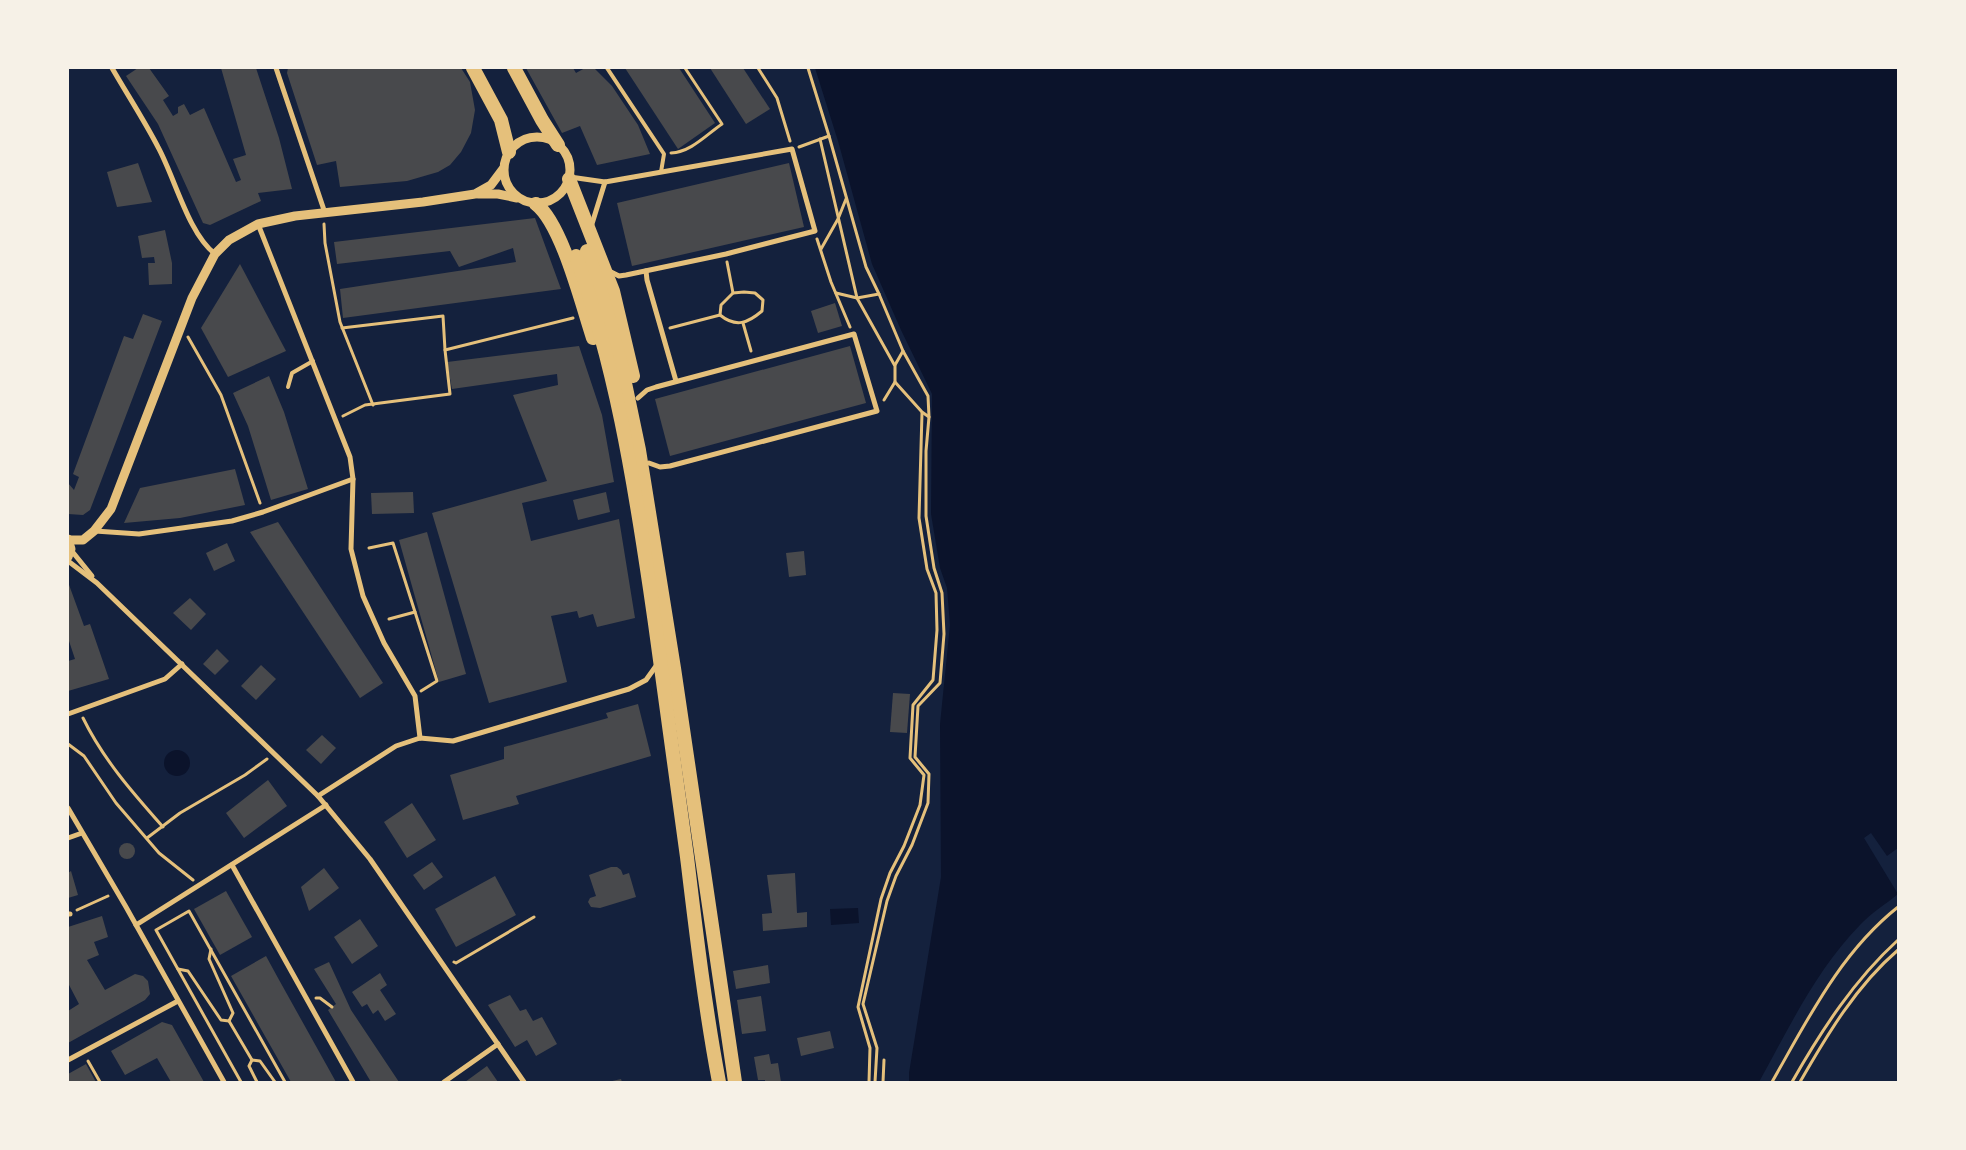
<svg xmlns="http://www.w3.org/2000/svg" width="1966" height="1150" viewBox="0 0 1966 1150" font-family="'Public Sans',sans-serif">
<style>
.water{fill:#0b132b}
.building{fill:#48494c}
.lines{fill:none;stroke-linecap:round;stroke-linejoin:round}
.path{stroke:#e5c07b;stroke-width:3}
.service{stroke:#e5c07b;stroke-width:4}
.minor{stroke:#e5c07b;stroke-width:5}
.tertiary{stroke:#e5c07b;stroke-width:9}
.trunk{stroke:#e5c07b;stroke-width:14}
</style>
<rect width="100%" height="100%" fill="#14213d"/>
<g class="water">
<path d="M815,68h1083v780l-11,8 -16,-23 -7,5 34,56c-12,10 -27,19 -38,31 -44,45 -71,103 -101,157h-850v-9l32,-196 -1,-153 10,-99 -3,-37 -7,-20 -9,-54 1,-120 -31,-64 -29,-66 -34,-123z"/>
<circle cx="177" cy="763" r="13"/>
<path d="M858,908l1,15 -28,2 -1,-16z"/>
</g>
<g class="building">
<path d="M138,68h11l20,28 -6,4 10,16 5,-3v-6l6,-3 6,11 14,-7 32,74 5,-2 -8,-21 13,-4 -25,-87h35l23,70 13,51 -34,4 3,8 -51,24 -7,-2 -45,-99 -32,-48z"/>
<path d="M288,68h173l9,14 5,28 -4,23 -10,19 -11,13 -12,7 -31,9 -67,6 -4,-26 -19,4 -30,-92z"/>
<path d="M526,68h47l3,5 9,-5h9l18,18 26,39 12,29 -53,11 -17,-39 -18,7z"/>
<path d="M625,68h54l36,55 -37,26z"/>
<path d="M710,68h33l27,41 -24,15z"/>
<path d="M138,163l14,39 -35,5 -10,-35z"/>
<path d="M789,163l15,64 -172,39 -15,-63z"/>
<path d="M535,218l26,71 -218,29 -3,-29 176,-27 -3,-14 -54,19 -9,-16 -113,13 -3,-22z"/>
<path d="M165,230l7,33v21l-23,1 -1,-22h7l-1,-6 -12,1 -4,-22z"/>
<path d="M240,264l46,87 -58,26 -27,-49z"/>
<path d="M835,303l7,23 -24,7 -7,-22z"/>
<path d="M143,314l19,7 -72,189 -7,5 -15,-1v-31l6,7 5,-13 -6,-3 51,-138 9,3z"/>
<path d="M579,346l23,69 12,67 -92,21 9,38 88,-22 16,99 -38,9 -4,-13 -14,4 -2,-7 -26,5 16,66 -78,21 -57,-190 115,-32 -34,-86 45,-10 -1,-11 -105,15 -5,-27z"/>
<path d="M850,346l16,57 -196,53 -15,-57z"/>
<path d="M269,376l15,36 24,77 -37,11 -23,-74 -15,-33z"/>
<path d="M235,469l10,36 -65,13 -56,5 16,-35z"/>
<path d="M413,492l1,21 -42,1 -1,-21z"/>
<path d="M606,492l4,20 -32,8 -5,-20z"/>
<path d="M278,522l105,161 -23,15 -110,-166z"/>
<path d="M427,532l39,142 -27,8 -40,-142z"/>
<path d="M227,543l8,18 -21,10 -8,-18z"/>
<path d="M804,551l2,24 -17,2 -3,-24z"/>
<path d="M68,582l16,44 6,-2 19,55 -41,12v-30l7,-2 -7,-21z"/>
<path d="M190,598l16,16 -15,16 -18,-17z"/>
<path d="M217,649l12,12 -14,14 -12,-11z"/>
<path d="M261,665l15,14 -20,21 -15,-14z"/>
<path d="M893,693l17,1 -3,39 -17,-1z"/>
<path d="M638,704l13,52 -135,40 3,8 -56,16 -13,-45 54,-16v-12l104,-29 -2,-5z"/>
<path d="M322,735l14,13 -15,16 -15,-14z"/>
<path d="M268,780l19,26 -43,32 -18,-25z"/>
<path d="M412,803l24,37 -29,18 -23,-36z"/>
<circle cx="127" cy="851" r="8"/>
<path d="M432,862l11,15 -19,13 -11,-15z"/>
<path d="M611,867h6l4,3 2,5 6,-2 7,24 -36,11 -9,-1 -3,-5 2,-4 6,-2 -7,-21z"/>
<path d="M324,868l15,20 -30,23 -8,-24z"/>
<path d="M71,871l7,24 -10,3v-25z"/>
<path d="M795,873l2,40 10,-1v15l-44,4 -1,-17 10,-1 -5,-38z"/>
<path d="M495,876l21,39 -60,32 -21,-38z"/>
<path d="M226,891l26,46 -32,18 -26,-46z"/>
<path d="M102,916l6,21 -14,5 5,13 -12,5 18,30 30,-16 8,2 5,5 2,13 -5,6 -77,43v-32l11,-7 -11,-21v-56z"/>
<path d="M360,919l18,27 -26,18 -18,-27z"/>
<path d="M266,956l12,22 58,104h-45l-60,-106z"/>
<path d="M329,962l22,48 48,72h-28l-43,-72 8,-6 -22,-35z"/>
<path d="M768,965l2,18 -34,6 -3,-18z"/>
<path d="M380,973l7,12 -7,5 16,24 -11,7 -7,-11 -5,4 -6,-10 -5,3 -10,-15z"/>
<path d="M510,995l10,16 6,-2 7,12 9,-4 15,27 -21,12 -9,-16 -12,7 -27,-42z"/>
<path d="M761,996l5,35 -24,3 -5,-34z"/>
<path d="M162,1022l10,3 32,57h-33l-14,-24 -32,17 -14,-24z"/>
<path d="M830,1031l4,17 -33,8 -4,-18z"/>
<path d="M769,1054l2,10 7,-1 3,19h-16v-2h-7l-4,-23z"/>
<path d="M86,1064l10,18h-28v-8z"/>
<path d="M487,1066l11,16h-33z"/>
<path d="M621,1079l1,3h-14z"/>
</g>
<g class="lines">
<g class="path">
<path d="M758,68l19,30 13,43"/>
<path d="M808,68l21,68 37,131 13,27"/>
<path d="M820,139l37,159 38,68v16l27,30 7,5 -3,34v65l8,52 8,25 2,41 -4,49 -22,23 -3,51 14,17 -1,29 -16,42 -16,31 -9,25 -24,103 14,44 -2,34"/>
<path d="M799,147l30,-11"/>
<path d="M671,153c20,-1 35,-18 51,-29l-37,-56"/>
<path d="M324,224l1,19 15,79 33,83"/>
<path d="M817,239l14,43 19,45"/>
<path d="M821,249l17,-30 8,-20"/>
<path d="M727,262l6,31"/>
<path d="M744,292l11,1 8,7 -1,11c-14,12 -26,17 -42,4l1,-10 12,-12z"/>
<path d="M836,293l21,5 22,-4 24,57 -8,14"/>
<path d="M743,323l8,28"/>
<path d="M342,328l101,-12 2,34"/>
<path d="M670,328l50,-13"/>
<path d="M188,337l33,58 39,108"/>
<path d="M903,351l25,45 1,21"/>
<path d="M884,400l11,-18"/>
<path d="M343,416l22,-11 85,-11 -5,-44 128,-32"/>
<path d="M369,548l24,-5 44,138 -16,10"/>
<path d="M389,619l26,-7"/>
<path d="M83,718c20,41 49,74 80,109"/>
<path d="M68,744l16,12 32,47 43,50 34,27"/>
<path d="M147,838l33,-25 65,-38 22,-16"/>
<path d="M77,910l31,-14"/>
<path d="M454,962l2,1 78,-46"/>
<path d="M178,969l10,2 33,49 8,1 4,-8 -24,-54 2,-10"/>
<path d="M316,998h4l12,9"/>
<path d="M229,1021l23,39"/>
<path d="M88,1061l12,21"/>
<path d="M241,1082l-85,-152 33,-19 96,171"/>
<path d="M257,1082l-8,-16 3,-6 8,1 15,21"/>
<path d="M869,1082l1,-34 -12,-41 23,-108 9,-26 14,-27 16,-41 4,-30 -14,-17 3,-53 20,-25 4,-50 -1,-37 -9,-24 -8,-51 3,-105"/>
<path d="M883,1082l1,-22"/>
<path d="M1772,1082c36,-63 68,-129 126,-175"/>
<path d="M1792,1082c29,-51 62,-102 106,-142"/>
<path d="M1800,1082c27,-47 56,-96 98,-132"/>
</g>
<g class="service">
<path d="M607,68l57,86 -3,18"/>
<path d="M288,387l4,-14 21,-12"/>
</g>
<g class="minor">
<path d="M112,68c15,26 32,52 46,79 17,31 30,86 57,107"/>
<path d="M276,68l49,145"/>
<path d="M570,177l35,5 187,-33 23,82 -89,23 -100,21 -7,1 -10,-5"/>
<path d="M258,224l92,233 3,22 -2,70 12,47 21,47 31,53 5,42"/>
<path d="M591,227l14,-45"/>
<path d="M646,271l1,9 29,101"/>
<path d="M638,398l9,-8 9,-3 198,-53 23,77 -207,55 -10,1 -11,-4"/>
<path d="M95,531l44,3 93,-13 31,-9 90,-33"/>
<path d="M71,550l21,26"/>
<path d="M68,561l29,22 221,213 52,63 154,223"/>
<path d="M68,714l97,-35 17,-15"/>
<path d="M318,796l78,-50 24,-8 33,3 176,-52 17,-9 10,-14"/>
<path d="M68,808l58,99 98,175"/>
<path d="M68,838l14,-5"/>
<path d="M232,865l121,217"/>
<path d="M68,914h2"/>
<path d="M136,925l190,-120"/>
<path d="M68,1060l110,-59"/>
<path d="M444,1082l54,-38"/>
</g>
<g class="tertiary">
<circle cx="537" cy="170" r="33"/>
<path d="M478,194h20l19,4"/>
<path d="M68,539l3,10 -3,8"/>
<path d="M69,540h14l11,-9 17,-22 81,-211 23,-44 14,-14 29,-16 37,-8 128,-14 52,-8 16,-9 12,-16"/>
</g>
<g class="trunk">
<path d="M473,68l28,52 8,32"/>
<path d="M514,68l28,52 16,25"/>
<path d="M569,179l44,112 20,85"/>
<path d="M536,204c26,20 46,101 57,134"/>
<path d="M587,251l14,40 20,73 18,86 35,218 61,414"/>
<path d="M576,256c39,110 57,218 74,333 13,89 25,178 37,268 9,75 18,151 32,225"/>
</g>
</g>
<rect width="1966" height="1150" fill="none" stroke="#f6f1e7" stroke-width="138"/>
</svg>
